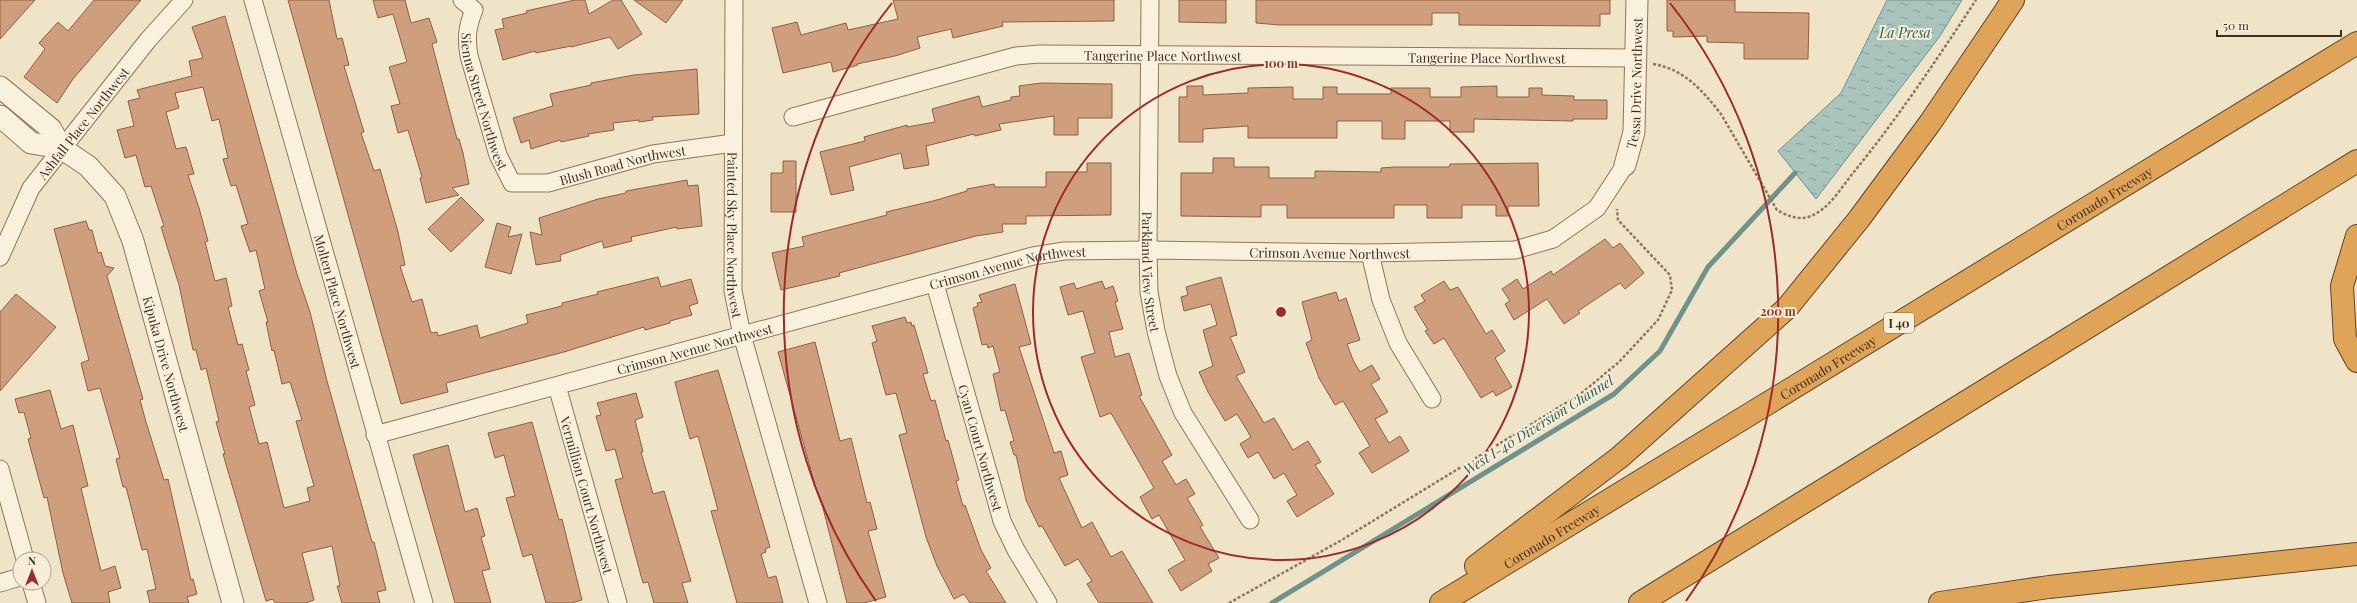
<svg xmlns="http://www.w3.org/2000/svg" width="2357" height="603" viewBox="0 0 2357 603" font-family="'Playfair Display',serif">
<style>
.water{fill:url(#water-ripples);stroke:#6f938a}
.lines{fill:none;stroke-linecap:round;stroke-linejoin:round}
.stream{stroke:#6f938a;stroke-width:5}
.building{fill:#cf9f7d;stroke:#8d5f41;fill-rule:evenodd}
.minor-casing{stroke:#8d765c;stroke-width:19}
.tertiary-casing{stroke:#8d765c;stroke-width:23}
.motorway-casing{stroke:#5b4430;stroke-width:24}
.path{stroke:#8d765c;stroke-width:2.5;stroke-dasharray:3 2;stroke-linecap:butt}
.minor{stroke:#faf1dc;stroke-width:17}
.tertiary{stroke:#faf1dc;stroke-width:21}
.motorway{stroke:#e0a458;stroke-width:22}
.ring{fill:none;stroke:#9e2a2b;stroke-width:2}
.labels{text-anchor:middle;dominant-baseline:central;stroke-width:4;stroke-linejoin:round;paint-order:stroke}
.shield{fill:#f7eed8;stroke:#756857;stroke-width:1}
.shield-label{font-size:12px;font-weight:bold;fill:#3d2e20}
.street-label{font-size:13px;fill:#3d2e20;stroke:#f7eed8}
.water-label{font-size:14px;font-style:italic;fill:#2f5d5a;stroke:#f7eed8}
.centre{fill:#9e2a2b;stroke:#f7eed8;stroke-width:2}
.ring-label{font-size:12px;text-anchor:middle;font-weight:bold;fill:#9e2a2b;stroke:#f7eed8;stroke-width:4;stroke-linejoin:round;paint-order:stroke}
</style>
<defs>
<pattern id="water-ripples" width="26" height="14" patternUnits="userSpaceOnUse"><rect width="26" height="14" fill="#a9c4bc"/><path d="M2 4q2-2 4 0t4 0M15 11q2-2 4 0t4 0" fill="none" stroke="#8ba098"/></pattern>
</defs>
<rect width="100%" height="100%" fill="#f0e4c8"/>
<path class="water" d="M1887,0h75l-22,36 -124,163 -38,-48 63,-58z"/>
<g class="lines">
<path class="stream" d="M1272,603l342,-209 46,-43 48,-84 87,-94"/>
</g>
<g class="building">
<path d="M0,0h35l-35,39z"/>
<path d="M94,0h47l-68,79 -16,24 -33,-26 21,-28 -6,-6 19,-21 10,9z"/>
<path d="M288,0h41l8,39 5,-1 7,27 -5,1 20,66 -3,1 13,38 6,-2 18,63 7,33 -5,1 12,36 10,-3 9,34 6,-1 1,4 39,-11 3,13 48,-15 -2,-8 36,-9v-3l36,-9 -1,-2 61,-15 3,10 30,-8 7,24 -9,3 3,9 -22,6v2l-25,7 -1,-3 -80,25 -118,31 2,9 -47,12z"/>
<path d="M373,0h32l6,23 18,-5 8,24 -5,2 25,95h2l4,14 6,31 -17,4 7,7 -33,8 -6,-25 2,-1 -14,-47 -10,3 -7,-27 9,-2 -11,-37 18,-5 -14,-48 -15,4z"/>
<path d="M575,0h10l4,14 24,-14h8l21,34 -24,15 -8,-12 -39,10v-1l-35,7 -1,-2 -32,9 -8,-30 9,-2 -2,-9 25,-6 -1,-2z"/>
<path d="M634,0h49l-17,23z"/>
<path d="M893,0h221v21l-112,1 1,4 -50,12 -2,-9 -34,8 3,11 -25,8 -38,8 1,1 -25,7 -2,-10 -48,11 -11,-45 25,-6 4,13 45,-12 2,7 50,-11z"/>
<path d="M1179,0h47v23l-47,-1z"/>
<path d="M1256,0h354v14h-10v12l-141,-1v-12h-27v12h-152l-24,-2z"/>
<path d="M1667,0h68v12l74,1 -1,46h-64v-16l-37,-1v-6l-34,1v-6h-6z"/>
<path d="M225,16l72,258 13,38 17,69 45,161h2l12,48 -9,2 3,11h-38l-5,-17h3l-8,-40 -30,7 12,47 -9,3h-30l-2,-4 -7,2 -43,-147h2l-9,-32 3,-1 -13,-53 -5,2 -5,-20h-3l-14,-65 -18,-58 3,-1 -13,-40 -6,1 -9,-32 -11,3 -8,-28 17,-4 -6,-25 12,-3 -3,-8 55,-14 -3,-15 14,-3 -11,-31zM203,87l9,34 7,-2 9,39 -5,1 8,27 5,-1 12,39 -7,2 9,26 6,-2 9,39 -6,2 9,31h-2l6,29 2,-1 8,34 8,-2 12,38 -6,1 18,65 -7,2 3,13 -26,7 -17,-66 -8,2 -10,-37 6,-2 -9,-34 3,-1 -7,-26 -4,1 -10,-38 4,-1 -6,-28 -11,3 -10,-39 3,-1 -9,-33 -11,-33 6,-1 -8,-27 -10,2 -10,-37 13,-4 -4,-15z"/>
<path d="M697,69l2,45 -47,3 1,3 -14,2v-2l-26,3 1,7 -26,4 1,2 -28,6 -1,-2 -29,9 -2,-9 -8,3 -8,-25 40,-12 -3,-12 41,-9v-2l43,-8z"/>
<path d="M1041,83l71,1v34h-34v17h-24v-19l-55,8 2,6 -26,6 -1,-2 -48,12 3,19 -25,4 -3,-16 -52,14 5,23 -23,5 -11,-43 45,-11 -1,-4 43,-12v2l28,-5 -3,-13 47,-13 3,11 29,-7v-3l9,-1 -1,-10z"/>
<path d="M1187,86h16v9l45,-2v-5l45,-1v12h30v-12h14v7h54v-6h39v9h31v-10l36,-1v11h32v-9h13v7l32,1v4h33v19h-34v2l-99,-2v13h-24v-11h-45v18h-23v-18h-45v17h-89v-12l-45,3v13h-24v-45h8z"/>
<path d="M1213,158h21v9h35v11h46v-7l66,1v-4l13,-1h55l1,-3 88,-1 1,43h-31v10h-12v-11h-34v13h-35v-13h-33v13h-107v-13h-26v12l-80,-1v-43h32z"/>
<path d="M783,161h13v51h-25v-39h12z"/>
<path d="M1087,163h24v52l-85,1v8h-24l1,8 -27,4 -137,37 1,3 -59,14 -9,-37 32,-7 -2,-9 85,-22 -1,-3 47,-11 34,-10v-2l27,-5 1,3h51v-15h41z"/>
<path d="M687,180l1,6 10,-1 4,41 -25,3v-2l-46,10 1,4 -28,7 -2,-7 -42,14 1,6 -25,4 -6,-33 12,3 -3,-17 59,-19 28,-6v-2z"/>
<path d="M461,197l23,23 -33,32 -23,-23z"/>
<path d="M86,221l3,9h3l6,23 3,-1 4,14 9,2 -7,8 36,123 -3,1 6,22 18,58 4,-1 23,101 2,-1 4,15 -10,3 2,6h-39l-3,-12 9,-2 -9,-40 -5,1 -16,-63h-3l-7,-28 4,-1 -20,-70 -12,3 -7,-28 8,-3 -35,-131z"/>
<path d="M497,223l14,4 -3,10 14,-3 -11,40 -26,-7z"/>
<path d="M1605,239l8,9 7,-5 24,30 -19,16 -5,-6 -42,28 2,2 -16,11 -17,-25 -33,21 -9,-16 5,-3 -8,-12 15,-10 6,10 28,-18 2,4z"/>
<path d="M1221,277l16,58 -7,2 15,35 -9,4 28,47 10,-5 19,32 15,-9 13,21 -6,3 19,29 -37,23 -10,-16 10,-6 -13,-22 -10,6 -16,-27 -10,6 -8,-14 11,-7 -14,-23 -12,7 -17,-29 -9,-20 14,-6 -10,-36 14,-5 -6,-21 -27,7 -3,-14 7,-2 -2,-8z"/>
<path d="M1102,281l3,8 8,-3 5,15 -3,1 8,27 -14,3 6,25 14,-4 13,42 -3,1 33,59 -10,6 14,24 10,-6 9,15 -8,4 16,27 -3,2 19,31 -11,6 4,7 -31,20 -13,-21 17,-10 -26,-45 -7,4 -12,-22 14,-9 -43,-75 -11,4 -19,-60 14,-4 -12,-42 -15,4 -8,-28 14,-4 2,6z"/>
<path d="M1444,281l6,9 8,-3 28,47 6,-4 13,21 -10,7 17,29 -16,9 -3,-5 -12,7 -37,-60 -10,6 -9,-13 3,-1 -14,-23 11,-6 -4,-6z"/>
<path d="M1015,284l16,60 -12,3 35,106 7,-2 7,24 -9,3 23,50 10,-6 19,35 11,-6 31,52h-54l-12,-19 5,-3 -14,-22 -13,7 -23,-40 -3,1 -13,-27 -10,-45h-2l-4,-13 4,-1 -9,-31 -4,1 -8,-37 7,-2 -7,-26 -5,2 -1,-4 -5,1 -9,-37 5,-2 -1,-3 5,-1 -3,-7z"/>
<path d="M1336,292l3,9 7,-3 14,42 -13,4 6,16 7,12 12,-7 8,14 -9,5 17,28 -13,7 14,24 11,-7 9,15 -37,22 -13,-20 11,-7 -27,-45 -8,4 -16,-27 -13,-35 6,-3 -10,-38z"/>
<path d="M16,294l40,33 -56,64v-79z"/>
<path d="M905,317l2,6 4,-1 1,4 2,-1 14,48 -5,1 8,27 4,-1 11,41 2,-1 11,40 -3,1 7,25 2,-1 16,45 10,18 -5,3 20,32h-36l-6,-9 -10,5 -17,-33 -11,-29 -27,-102 8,-2 -11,-40 -10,2 -14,-52 5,-2 -5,-15z"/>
<path d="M815,342l25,99 11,-3 16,65 3,-1 7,27 -9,2 18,66 -22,6h-17l-24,-95 -6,-16 -39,-140z"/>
<path d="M718,370l52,177 -5,2 1,3 -5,2 7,24 8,-2 7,27h-46l-26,-92 7,-1 -20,-74 -8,3 -9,-33 -6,-24z"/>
<path d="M50,390l11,39 12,-4 15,61 -7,2 20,83 14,-5 6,22 -13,4 2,11h-38l-9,-30 -16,-76 -3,1 -16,-59 3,-1 -7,-26 -5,1 -4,-14z"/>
<path d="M636,393l7,24 -8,3 8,32h-2l12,42 11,-3 27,90 -9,2 6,20h-34l-6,-21 -5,1 -28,-103 8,-2 -8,-29 -9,2 -10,-35 5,-1 -4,-12z"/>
<path d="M532,422l27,98 3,-1 20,81 -11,3h-25l-14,-49 -9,3 -17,-59 9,-2 -11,-41 -9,3 -7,-25z"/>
<path d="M448,445l17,67 12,-4 8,28 -4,1 9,32 -8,2 9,32h-36l-42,-148z"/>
</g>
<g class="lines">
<defs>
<g id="minor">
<path id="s1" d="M253,0l171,603"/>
<path id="s2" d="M462,0l12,10c-7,17 -8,28 -5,46l29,99 14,28h36l105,-29 80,-11"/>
<path id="s3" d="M734,0l-1,291 9,44 76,268"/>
<path id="s4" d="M1150,0l-2,250 1,42 7,39 12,45 15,37 67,107"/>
<path id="s5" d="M793,117l223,-61 23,-2 597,4"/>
<path d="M1370,253l11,47 17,43 34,56"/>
<path id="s6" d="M0,257l31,-69 117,-148 36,-40"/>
<path id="s7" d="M935,284l67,237 14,29 32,53"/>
<path id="s8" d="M557,386l61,217"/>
<path id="s9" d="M375,435l658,-179 31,-5 84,-1 222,3 145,-3 38,-11 44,-31 28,-43"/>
<path d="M0,469l25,90"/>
<path d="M0,583l20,-6"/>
<path d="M31,583l6,20"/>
</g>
<g id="tertiary">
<path d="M0,87l51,42 10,19"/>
<path id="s10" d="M0,116l31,27 30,5 27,18 27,30 18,45 100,362"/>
<path id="s11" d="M1625,165l9,-33 3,-132"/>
</g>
<g id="motorway">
<path d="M2357,236l-15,50 3,53 12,22"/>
<path d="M1476,566l144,-109 167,-149 72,-89 71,-96 83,-123"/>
<path id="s12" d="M1441,603l916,-560"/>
<path d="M1640,603l717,-442"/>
<path d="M1940,603l109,-16 308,-33"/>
</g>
</defs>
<use href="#minor" class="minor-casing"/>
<use href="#tertiary" class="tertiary-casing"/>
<use href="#motorway" class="motorway-casing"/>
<g class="path">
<path d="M1653,64c31,5 49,26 68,50l56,96c11,6 22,11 34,6 18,-7 30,-28 42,-43 45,-55 84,-114 123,-173"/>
<path d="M1229,603l111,-62 208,-127 35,-22 36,-30 39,-42 14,-30 -2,-15 -52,-55 -1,-11"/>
</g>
<use href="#minor" class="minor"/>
<use href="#tertiary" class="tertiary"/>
<use href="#motorway" class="motorway"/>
</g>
<g class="ring">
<circle cx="1281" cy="312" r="248"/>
<path d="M876 601A497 497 0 0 1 892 3M1670 3A497 497 0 0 1 1686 601"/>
</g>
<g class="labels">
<rect class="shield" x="1884" y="313" width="30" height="20" rx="3"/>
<g class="shield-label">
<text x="1899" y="323">I 40</text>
</g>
<g class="street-label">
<text stroke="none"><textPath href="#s5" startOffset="378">Tangerine Place Northwest</textPath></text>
<text stroke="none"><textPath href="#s5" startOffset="702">Tangerine Place Northwest</textPath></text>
<text stroke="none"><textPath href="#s11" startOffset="83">Tessa Drive Northwest</textPath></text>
<text stroke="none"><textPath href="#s2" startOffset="110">Sienna Street Northwest</textPath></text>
<text stroke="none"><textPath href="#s6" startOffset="159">Ashfall Place Northwest</textPath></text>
<text stroke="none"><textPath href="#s2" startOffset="310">Blush Road Northwest</textPath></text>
<text stroke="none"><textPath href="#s12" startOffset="777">Coronado Freeway</textPath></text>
<text stroke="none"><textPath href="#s3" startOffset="235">Painted Sky Place Northwest</textPath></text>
<text stroke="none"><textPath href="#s9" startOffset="979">Crimson Avenue Northwest</textPath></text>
<text stroke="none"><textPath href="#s9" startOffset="655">Crimson Avenue Northwest</textPath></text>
<text stroke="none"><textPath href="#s4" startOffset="272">Parkland View Street</textPath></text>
<text stroke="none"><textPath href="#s1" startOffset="313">Molten Place Northwest</textPath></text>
<text stroke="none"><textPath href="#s9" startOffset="331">Crimson Avenue Northwest</textPath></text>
<text stroke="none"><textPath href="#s10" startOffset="320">Kipuka Drive Northwest</textPath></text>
<text stroke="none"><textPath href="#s12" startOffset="453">Coronado Freeway</textPath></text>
<text stroke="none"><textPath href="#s7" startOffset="170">Cyan Court Northwest</textPath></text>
<text stroke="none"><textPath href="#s8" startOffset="113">Vermillion Court Northwest</textPath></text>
<text stroke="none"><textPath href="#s12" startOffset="129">Coronado Freeway</textPath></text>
</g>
<g class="water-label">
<text x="1905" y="32">La Presa</text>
<text transform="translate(1538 425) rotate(-32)">West I-40 Diversion Channel</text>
</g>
</g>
<circle cx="1281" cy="312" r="6" class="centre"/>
<g class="ring-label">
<text x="1281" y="68">100 m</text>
<text x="1778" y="316">200 m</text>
</g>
<g transform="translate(32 571)"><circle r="19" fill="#f7eed8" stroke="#ada18e"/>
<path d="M0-3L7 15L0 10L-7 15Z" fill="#9e2a2b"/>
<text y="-6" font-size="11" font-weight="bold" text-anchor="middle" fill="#3d2e20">N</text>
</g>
<path d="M2217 30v6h124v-6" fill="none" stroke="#3d2e20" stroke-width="2"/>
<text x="2223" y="30" font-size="12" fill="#3d2e20" stroke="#f7eed8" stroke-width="3" paint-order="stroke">50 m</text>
</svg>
